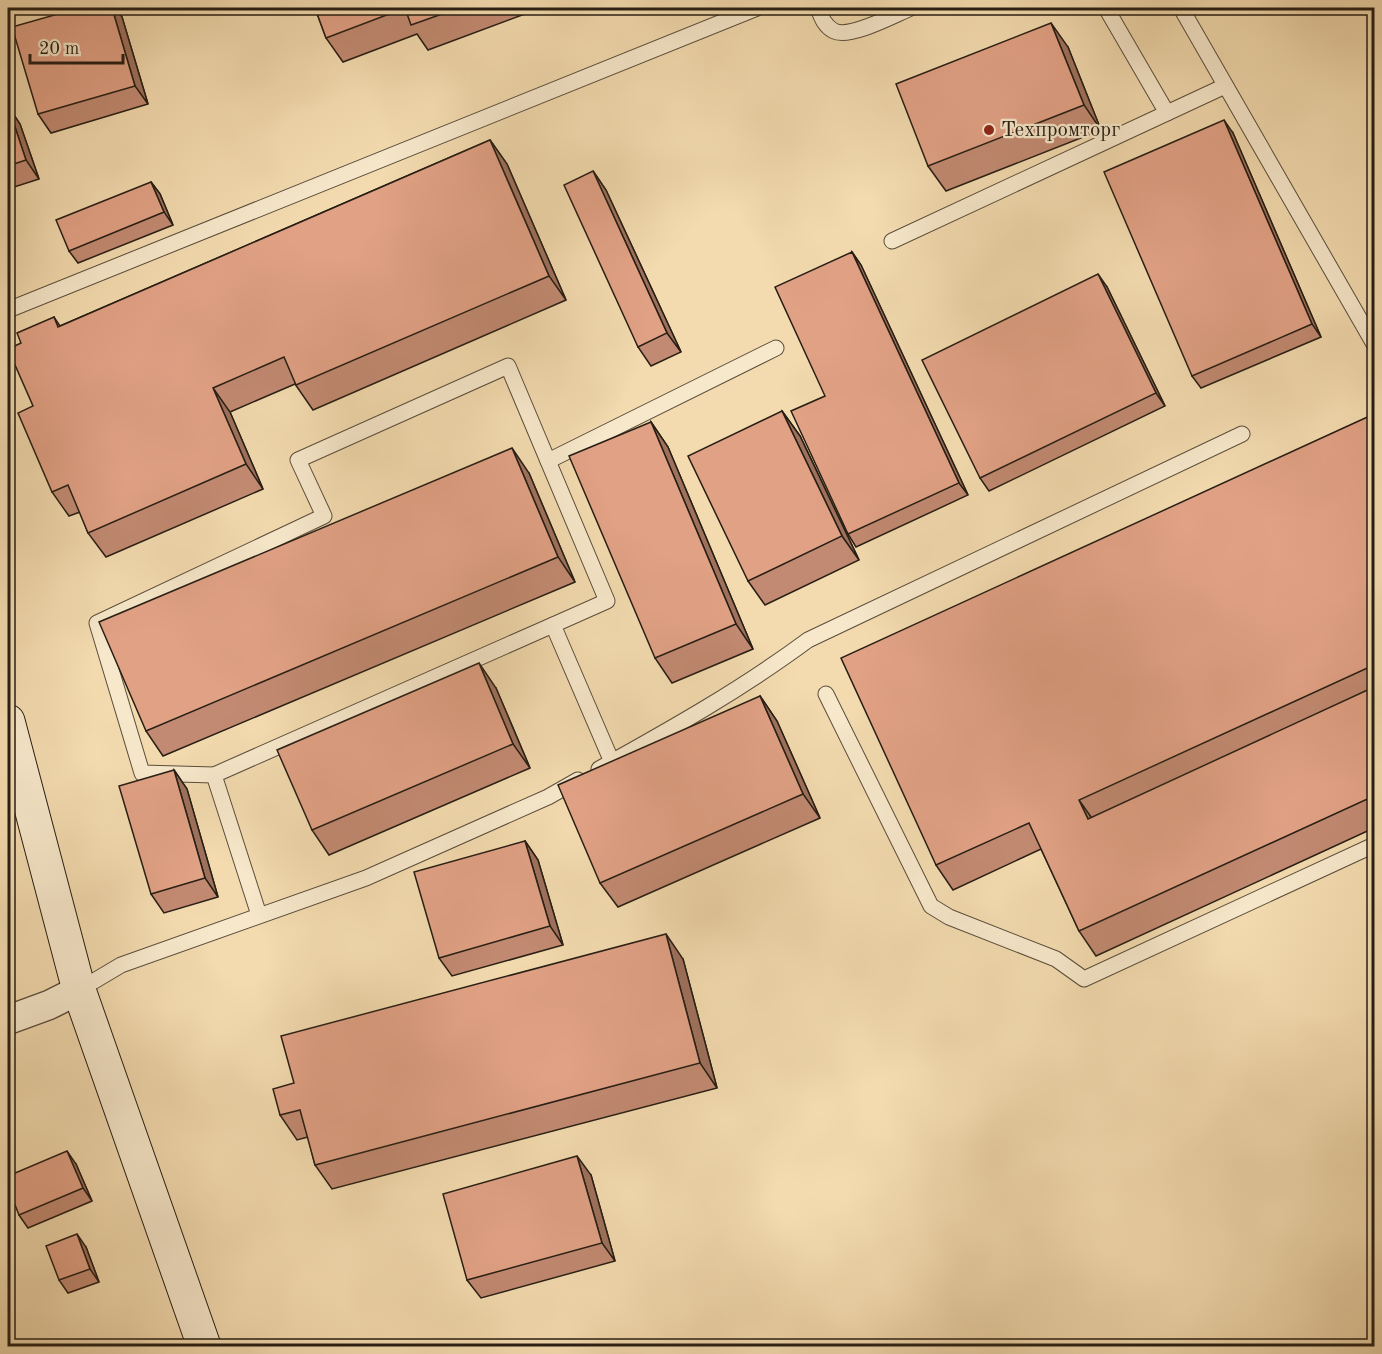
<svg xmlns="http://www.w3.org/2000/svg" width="1382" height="1354" viewBox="0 0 1382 1354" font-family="'Old Standard TT',serif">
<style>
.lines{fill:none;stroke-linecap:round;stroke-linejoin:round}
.lane-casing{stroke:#5a4d3b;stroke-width:17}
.street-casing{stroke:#5a4d3b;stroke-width:31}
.secondary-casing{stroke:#271e14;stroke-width:35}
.lane{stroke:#f7e8cb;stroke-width:15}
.street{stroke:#f7e8cb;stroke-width:28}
.secondary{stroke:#f7e8cb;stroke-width:33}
.wall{fill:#c28a72;stroke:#271e14;stroke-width:1.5}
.shaded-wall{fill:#9e715d;stroke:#271e14;stroke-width:1.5}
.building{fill:#e1a185;stroke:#271e14;stroke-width:1.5}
.poi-dot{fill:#8f2418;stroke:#f7e8cb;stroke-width:2}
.labels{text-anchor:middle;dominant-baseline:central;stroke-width:4.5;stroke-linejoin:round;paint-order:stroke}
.poi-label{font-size:21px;fill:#271e14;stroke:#f7e8cb;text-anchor:start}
</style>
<rect width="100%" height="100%" fill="#f3dbaf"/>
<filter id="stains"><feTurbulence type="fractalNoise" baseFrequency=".00333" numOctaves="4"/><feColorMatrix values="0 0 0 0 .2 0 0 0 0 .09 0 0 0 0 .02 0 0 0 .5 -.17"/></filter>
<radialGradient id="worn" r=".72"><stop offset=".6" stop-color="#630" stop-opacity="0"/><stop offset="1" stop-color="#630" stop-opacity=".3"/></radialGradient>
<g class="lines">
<defs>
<g id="lane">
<path d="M818,8c3,8 6,18 16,23 16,8 60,-16 77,-23"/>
<path d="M1106,8l61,105 58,-27"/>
<path d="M1181,8l193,336"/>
<path d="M892,241l275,-128"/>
<path d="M8,310l749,-302"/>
<path d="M548,461l228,-113"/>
<path d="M826,694l105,212 18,11 107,42 28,20 290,-134"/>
<path d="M599,769c72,-40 143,-80 209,-129l434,-206"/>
<path d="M214,775l-72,-2 -45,-150 227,-107 -26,-56 210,-94 99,235 -54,24"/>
<path d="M259,915l-45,-140 339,-150 59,137"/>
<path d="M79,990l42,-25 245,-87 182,-81 30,-17"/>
</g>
<path id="street" d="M8,1020l41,-15 30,-15"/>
<path id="secondary" d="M8,721l71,269 125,356"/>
</defs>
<use href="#lane" class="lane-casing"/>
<use href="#street" class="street-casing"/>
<use href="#secondary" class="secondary-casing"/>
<use href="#lane" class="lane"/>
<use href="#street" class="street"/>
<use href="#secondary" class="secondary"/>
</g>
<g class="wall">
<path d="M315,8h226l-113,42 -11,-16 -74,28 -17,-24z"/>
<path d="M122,17l26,87 -97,29 -13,-19z"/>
<path d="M1068,47l33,83 -155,61 -18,-25z"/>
<path d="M8,106l12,18 19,55 -31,10z"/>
<path d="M1233,133l88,204 -120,51 -9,-12z"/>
<path d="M490,140l17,24 59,136 -253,110 -18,-26 -65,28 33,77 -157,68 -18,-24 -8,-21 -11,4 -17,-24 -19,-86 -12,-63 33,-26 6,9z"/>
<path d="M593,171l13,19 75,162 -30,14 -13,-19z"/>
<path d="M151,182l9,12 13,31 -95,38 -9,-12z"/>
<path d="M852,252l9,13 107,230 -112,52 -8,-13z"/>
<path d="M1107,287l58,119 -176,85 -9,-13z"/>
<path d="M782,411l18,25 59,124 -94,45 -17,-24z"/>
<path d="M1374,414v414l-278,128 -17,-25 -38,-82 -88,41 -17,-25z"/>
<path d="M651,422l17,25 85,202 -81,34 -17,-25z"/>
<path d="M529,473l46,109 -412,174 -17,-25z"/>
<path d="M496,688l34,80 -201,87 -17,-25z"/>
<path d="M760,696l17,25 43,97 -202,89 -18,-24z"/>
<path d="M174,770l13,19 31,108 -54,16 -13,-19z"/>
<path d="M525,841l13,19 25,85 -111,31 -13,-18z"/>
<path d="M683,959l34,129 -385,101 -17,-24 -7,-28 -11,3 -17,-25 14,-32z"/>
<path d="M76,1164l16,37 -64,27 -9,-13z"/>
<path d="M591,1175l24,86 -134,37 -14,-18z"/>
<path d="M86,1247l13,35 -31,11 -9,-13z"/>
</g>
<g class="shaded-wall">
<path d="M112,8h4l6,9 26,87 -13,-18z"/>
<path d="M1051,23l17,24 33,83 -17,-25z"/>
<path d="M8,106l12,18 19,55 -13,-19z"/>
<path d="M1224,120l9,13 88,204 -9,-13z"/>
<path d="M490,140l17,24 59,136 -17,-24z"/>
<path d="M593,171l13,19 75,162 -14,-19z"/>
<path d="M151,182l9,12 13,31 -9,-13z"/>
<path d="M852,252l9,13 107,230 -9,-12z"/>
<path d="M1098,274l9,13 58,119 -9,-13z"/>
<path d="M213,388l17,24 33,77 -17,-25z"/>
<path d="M782,411l18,25 59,124 -17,-24z"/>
<path d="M651,422l17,25 85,202 -17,-25z"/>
<path d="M512,448l17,25 46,109 -17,-25z"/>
<path d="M479,663l17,25 34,80 -17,-24z"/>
<path d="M760,696l17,25 43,97 -17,-24z"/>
<path d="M174,770l13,19 31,108 -13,-19z"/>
<path d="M1079,800l17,24 -8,-5z"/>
<path d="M525,841l13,19 25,85 -13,-19z"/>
<path d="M666,934l17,25 34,129 -17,-25z"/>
<path d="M67,1151l9,13 16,37 -9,-13z"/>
<path d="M577,1156l14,19 24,86 -13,-18z"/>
<path d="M77,1234l9,13 13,35 -9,-13z"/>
</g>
<g class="building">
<path d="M79,8h33l23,78 -97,28 -26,-87z"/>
<path d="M315,8h144l-48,17 -6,-17 -79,30z"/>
<path d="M1051,23l33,82 -156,61 -32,-82z"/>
<path d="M8,106l18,54 -18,6z"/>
<path d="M1224,120l88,204 -120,52 -88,-204z"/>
<path d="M490,140l59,136 -253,109 -12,-28 -71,31 33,76 -158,69 -20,-48 -16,7 -34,-79 15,-7 -25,-57 13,-6 -4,-10 37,-16 4,10z"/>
<path d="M593,171l74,162 -29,14 -74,-162z"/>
<path d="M151,182l13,30 -95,39 -13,-31z"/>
<path d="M852,252l107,231 -111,51 -57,-123 34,-15 -50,-109z"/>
<path d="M1098,274l58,119 -176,85 -58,-118z"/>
<path d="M782,411l60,125 -94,45 -60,-125z"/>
<path d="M1374,414v251l-295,135 9,19 286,-132v109l-295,135 -50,-108 -93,42 -95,-207z"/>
<path d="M651,422l85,202 -81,34 -86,-202z"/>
<path d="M512,448l46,109 -412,174 -47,-109z"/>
<path d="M479,663l34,81 -201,86 -35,-80z"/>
<path d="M760,696l43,98 -203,89 -42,-98z"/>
<path d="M174,770l31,108 -54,16 -32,-108z"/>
<path d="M525,841l25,85 -111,32 -25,-86z"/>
<path d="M666,934l34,129 -385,102 -15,-55 -20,5 -7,-26 21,-6 -13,-47z"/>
<path d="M67,1151l16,37 -64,27 -11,-28v-11z"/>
<path d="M577,1156l25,87 -135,37 -24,-86z"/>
<path d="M77,1234l13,35 -31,11 -13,-34z"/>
</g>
<circle class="poi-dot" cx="989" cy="130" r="6"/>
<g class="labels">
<g class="poi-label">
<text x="1001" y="130">Техпромторг</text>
</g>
</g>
<rect width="1382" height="1354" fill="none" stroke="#f3dbaf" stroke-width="30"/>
<rect x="9" y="9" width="1364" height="1336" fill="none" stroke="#271e14" stroke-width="3"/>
<rect x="15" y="15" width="1352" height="1324" fill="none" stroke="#271e14" stroke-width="1.5"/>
<path d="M30 54v9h93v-9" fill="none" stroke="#271e14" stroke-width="3"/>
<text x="39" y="54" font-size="18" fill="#271e14" stroke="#f7e8cb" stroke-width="4.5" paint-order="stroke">20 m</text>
<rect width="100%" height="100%" filter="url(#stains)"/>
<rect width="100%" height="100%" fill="url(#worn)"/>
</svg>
